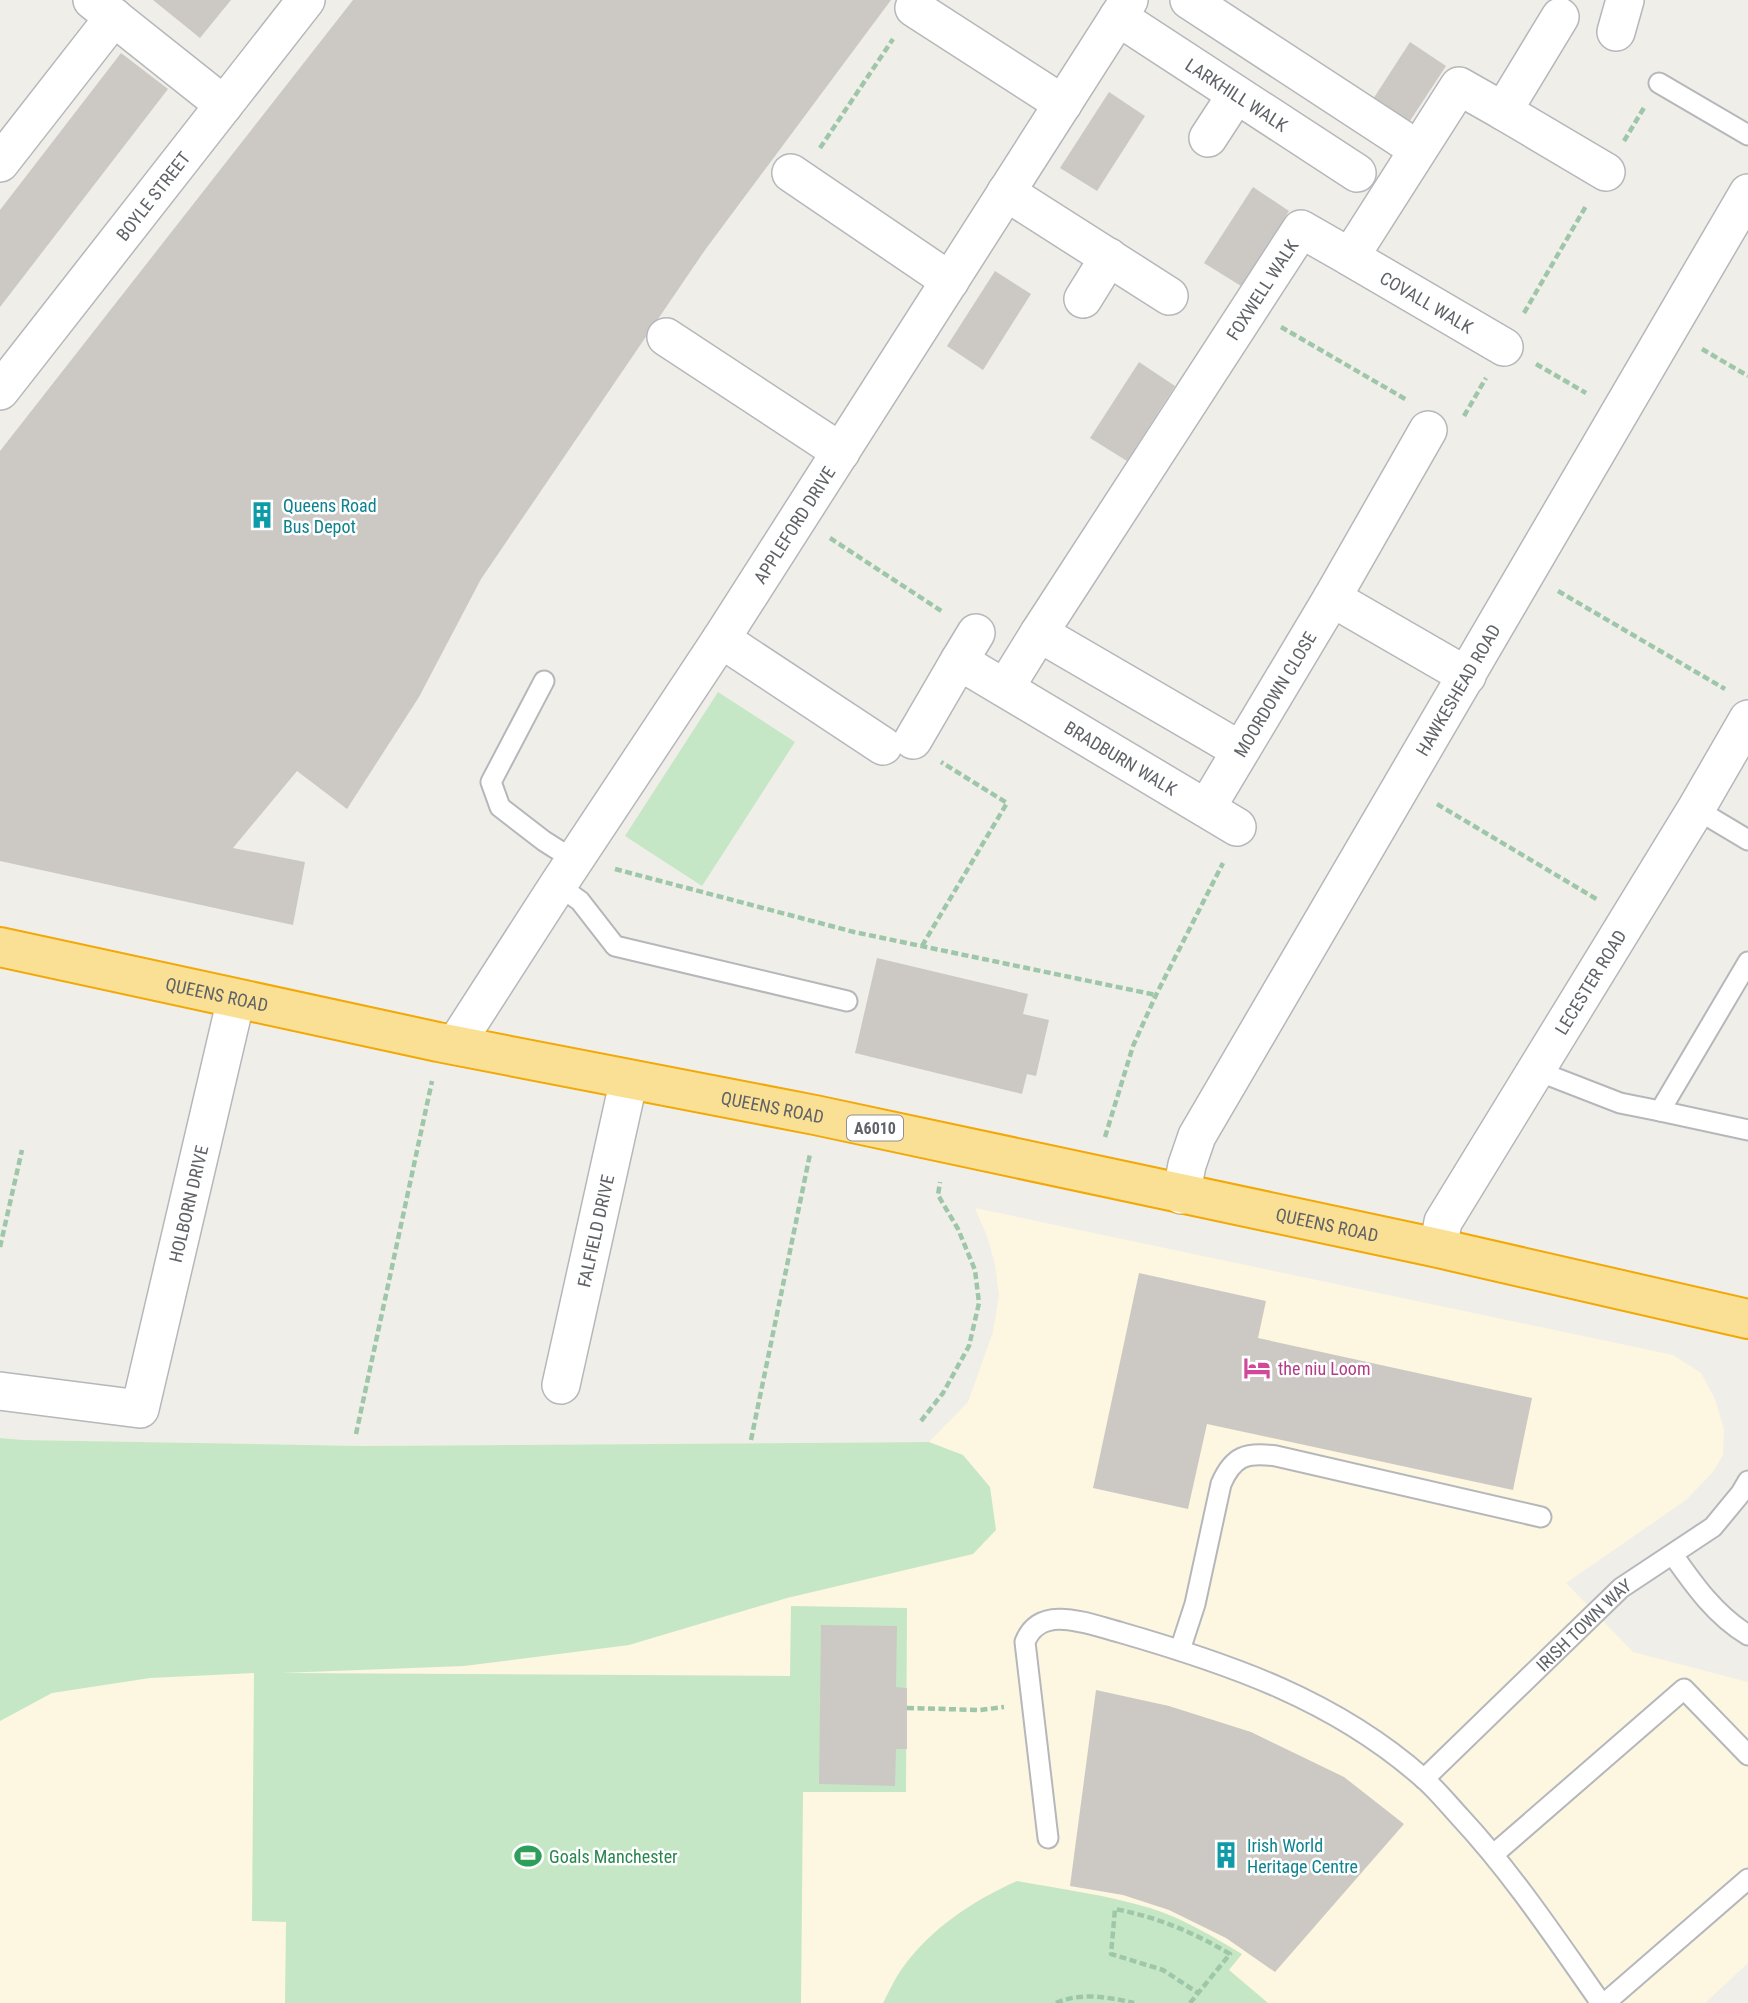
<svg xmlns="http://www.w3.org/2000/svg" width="1748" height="2003" viewBox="0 0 1748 2003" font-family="'Roboto Condensed',sans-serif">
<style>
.commercial{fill:#fdf6e0}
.green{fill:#c5e7c5}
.building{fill:#ccc9c4}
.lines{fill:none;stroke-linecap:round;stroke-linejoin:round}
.lane-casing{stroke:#b5b7bb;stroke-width:23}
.street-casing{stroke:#b5b7bb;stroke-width:40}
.highway-casing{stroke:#f2a806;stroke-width:42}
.path{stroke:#9ec7aa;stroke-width:4.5;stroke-dasharray:7 3.5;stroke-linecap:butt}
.lane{stroke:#fff;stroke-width:19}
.street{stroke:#fff;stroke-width:37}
.highway{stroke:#fae094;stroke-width:38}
.labels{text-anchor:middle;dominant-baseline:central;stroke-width:5;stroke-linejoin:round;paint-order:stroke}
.shield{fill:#fff;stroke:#8f9195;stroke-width:2}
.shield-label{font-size:16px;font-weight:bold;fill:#5f6267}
.street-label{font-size:18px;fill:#5f6267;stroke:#fff}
.culture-label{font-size:18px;fill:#0d838f;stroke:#fff;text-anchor:start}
.hotel-label{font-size:18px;fill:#b23c85;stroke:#fff;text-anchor:start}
.leisure-label{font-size:18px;fill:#27864d;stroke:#fff;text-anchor:start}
</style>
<rect width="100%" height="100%" fill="#f0eee8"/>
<path class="commercial" d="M975,1208l698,147 28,18 14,26 9,30 -1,26 -10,17 -27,28 -120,83 67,69 115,30v281l-43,40h-1705v-565l24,2 338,6 567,-4 39,-40 25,-70 6,-37 -4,-30 -8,-29z"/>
<g class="green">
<path d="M718,692l77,50 -93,144 -77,-50z"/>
<path d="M0,1438l24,2 338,6 567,-4 34,13 27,32 6,43 -23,24 -186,44 -158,47 -165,21 -183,7 509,3 1,-70 116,2 -1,184h-103l-2,211h-516l1,-81 -34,-1 2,-248 -104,5 -98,15 -52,28z"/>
<path d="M1017,1881c44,8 90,14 133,27 33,10 63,29 92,46l-13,16 39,33h-385c6,-11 11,-23 18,-33 29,-41 71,-69 116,-89z"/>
</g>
<g class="building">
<path d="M153,0h78l-31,38z"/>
<path d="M353,0h538l-186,250 -224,329 -62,118 -72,112 -50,-38 -64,77 72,14 -12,63 -293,-64v-410z"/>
<path d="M1410,42l36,24 -44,67 -36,-23z"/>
<path d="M121,53l47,36 -168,218v-97z"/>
<path d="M1109,92l36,24 -48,75 -37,-23z"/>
<path d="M1253,187l36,24 -48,75 -37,-23z"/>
<path d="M995,271l36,23 -48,76 -36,-24z"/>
<path d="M1139,362l36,24 -48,75 -37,-23z"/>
<path d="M877,958l151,36 -5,20 26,6 -13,56 -9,-2 -5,20 -167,-41z"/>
<path d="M1139,1273l127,28 -8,37 274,60 -19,92 -306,-66 -19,85 -95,-21z"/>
<path d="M821,1625l76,1 -1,61 11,1v61h-11l-1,37 -76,-2z"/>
<path d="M1096,1690l73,16 82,26 93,45 60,47 -129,148 -49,-34 -57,-28 -46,-15 -53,-9z"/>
</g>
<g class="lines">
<defs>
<g id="lane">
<path d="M1659,83l89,52"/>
<path d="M544,681l-53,101 9,25 44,34 30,19"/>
<path d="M1696,809l52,31"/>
<path d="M558,885l22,16 35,45 232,55"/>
<path d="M1535,1070l85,33 40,8 88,-149"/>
<path d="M1660,1111l88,19"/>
<path d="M1673,1555c21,30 43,61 75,80"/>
<path d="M1180,1650l15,-46 26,-120c12,-28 25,-32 55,-28l265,61"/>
<path id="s1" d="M1424,1779l197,-191 92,-61 28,-34 7,-12"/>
<path d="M1048,1838l-23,-196c15,-39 63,-18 94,-10 111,32 216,68 304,146 13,11 25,26 37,39 53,57 96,122 141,186"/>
<path d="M1494,1854l190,-165 64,66"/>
<path d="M1605,2003l143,-124"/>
</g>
<g id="street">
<path d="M92,0l132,105"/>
<path d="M1189,0l228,149"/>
<path d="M914,8l149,96"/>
<path id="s2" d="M1118,17l239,156"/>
<path d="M1616,32l9,-32"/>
<path d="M1503,111l103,61"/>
<path d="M1208,138l28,-43"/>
<path d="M0,163l114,-146"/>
<path d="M791,173l159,108"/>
<path d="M1006,192l163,104"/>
<path id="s3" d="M1350,257l154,90"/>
<path d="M1083,299l26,-42"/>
<path d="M666,337l175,115"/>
<path id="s4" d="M0,391l306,-391"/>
<path d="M1332,598l135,78"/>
<path d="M721,639l162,107"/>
<path d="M959,661l17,-28"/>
<path d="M1005,688l34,-55"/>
<path id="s5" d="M913,740l46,-79 278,166"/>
<path id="s6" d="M1240,750l-201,-117 262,-404 49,28 109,-171 44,25 57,-94"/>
<path id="s7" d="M1216,792l116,-194 96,-168"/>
<path id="s8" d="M455,1045l103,-160 163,-246 408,-639"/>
<path id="s9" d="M1181,1195l6,-30 10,-29 551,-943"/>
<path id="s10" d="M1438,1248l5,-26 253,-413 52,-90"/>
<path id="s11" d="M561,1385l68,-306"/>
<path id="s12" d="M0,1391l140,18 96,-410"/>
</g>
<g id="highway">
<path id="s13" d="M0,947l438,95 377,73 623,133 310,71"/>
</g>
</defs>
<use href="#lane" class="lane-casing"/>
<use href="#street" class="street-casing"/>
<use href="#highway" class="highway-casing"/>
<g class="path">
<path d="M1624,141l21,-35"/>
<path d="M820,148l73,-109"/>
<path d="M1524,313l62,-107"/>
<path d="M1281,327l126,73"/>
<path d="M1702,349l46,27"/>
<path d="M1536,364l50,29"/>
<path d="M1464,416l22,-38"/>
<path d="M830,538l113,74"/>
<path d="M1558,591l167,98"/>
<path d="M1437,804l161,96"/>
<path d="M615,869l239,63 302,63"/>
<path d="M922,946l85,-143 -66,-41"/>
<path d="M1105,1137l28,-91 23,-51 67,-132"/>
<path d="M0,1247l22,-97"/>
<path d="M921,1421l22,-28 26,-47 10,-43 -4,-33 -17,-41 -20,-34 2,-13"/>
<path d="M356,1434l76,-353"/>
<path d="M751,1440l59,-286"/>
<path d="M907,1708l73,2 24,-3"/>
<path d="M1056,2003c25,-11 52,-6 78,0"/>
<path d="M1190,2003l40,-49c-37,-22 -73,-37 -115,-45l-4,45 52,16 35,23"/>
</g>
<use href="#lane" class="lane"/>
<use href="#street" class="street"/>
<use href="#highway" class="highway"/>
</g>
<defs>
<symbol id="building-bare" viewBox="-9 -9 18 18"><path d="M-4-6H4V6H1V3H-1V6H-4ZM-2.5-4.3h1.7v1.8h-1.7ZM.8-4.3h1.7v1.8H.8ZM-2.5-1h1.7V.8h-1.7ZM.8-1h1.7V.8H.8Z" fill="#0f9aa8" stroke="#fff" stroke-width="2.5" paint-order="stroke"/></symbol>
<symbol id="hotel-bare" viewBox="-9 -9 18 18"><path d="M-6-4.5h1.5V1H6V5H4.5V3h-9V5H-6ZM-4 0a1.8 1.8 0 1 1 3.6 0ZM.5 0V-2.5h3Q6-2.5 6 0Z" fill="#d1479c" stroke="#fff" stroke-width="2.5" paint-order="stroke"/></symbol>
<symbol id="stadium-bare" viewBox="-9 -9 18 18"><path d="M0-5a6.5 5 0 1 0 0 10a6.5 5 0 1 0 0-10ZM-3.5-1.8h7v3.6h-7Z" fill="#2e9e5b" stroke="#fff" stroke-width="2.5" paint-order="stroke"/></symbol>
</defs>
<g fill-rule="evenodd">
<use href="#building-bare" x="243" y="496" width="38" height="38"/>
<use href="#hotel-bare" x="1238" y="1349" width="38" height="38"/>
<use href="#building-bare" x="1207" y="1836" width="38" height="38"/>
<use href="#stadium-bare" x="509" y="1837" width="38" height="38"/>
</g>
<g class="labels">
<rect class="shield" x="847" y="1115.5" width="56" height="25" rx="5"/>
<g class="shield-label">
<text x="875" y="1128">A6010</text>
</g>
<g class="street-label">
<text stroke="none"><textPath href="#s2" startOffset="142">LARKHILL WALK</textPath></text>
<text stroke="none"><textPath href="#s4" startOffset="248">BOYLE STREET</textPath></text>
<text stroke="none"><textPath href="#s6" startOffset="642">FOXWELL WALK</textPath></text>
<text stroke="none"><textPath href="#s3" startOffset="89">COVALL WALK</textPath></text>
<text stroke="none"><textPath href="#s8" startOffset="621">APPLEFORD DRIVE</textPath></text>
<text stroke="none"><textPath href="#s9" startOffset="578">HAWKESHEAD ROAD</textPath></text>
<text stroke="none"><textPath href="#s7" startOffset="114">MOORDOWN CLOSE</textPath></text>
<text stroke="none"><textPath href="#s5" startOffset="280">BRADBURN WALK</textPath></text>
<text stroke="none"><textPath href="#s10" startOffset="308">LECESTER ROAD</textPath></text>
<text stroke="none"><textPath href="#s13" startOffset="222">QUEENS ROAD</textPath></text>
<text stroke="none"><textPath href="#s13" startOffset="789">QUEENS ROAD</textPath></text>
<text stroke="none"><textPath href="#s12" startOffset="352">HOLBORN DRIVE</textPath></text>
<text stroke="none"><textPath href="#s13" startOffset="1356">QUEENS ROAD</textPath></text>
<text stroke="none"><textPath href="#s11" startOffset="158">FALFIELD DRIVE</textPath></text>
<text stroke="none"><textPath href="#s1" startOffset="222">IRISH TOWN WAY</textPath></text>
</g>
<g class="culture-label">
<text x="283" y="505">Queens Road<tspan x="283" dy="21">Bus Depot</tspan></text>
<text x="1247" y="1845">Irish World<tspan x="1247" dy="21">Heritage Centre</tspan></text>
</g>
<g class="hotel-label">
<text x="1278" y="1368">the niu Loom</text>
</g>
<g class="leisure-label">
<text x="549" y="1856">Goals Manchester</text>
</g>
</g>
</svg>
